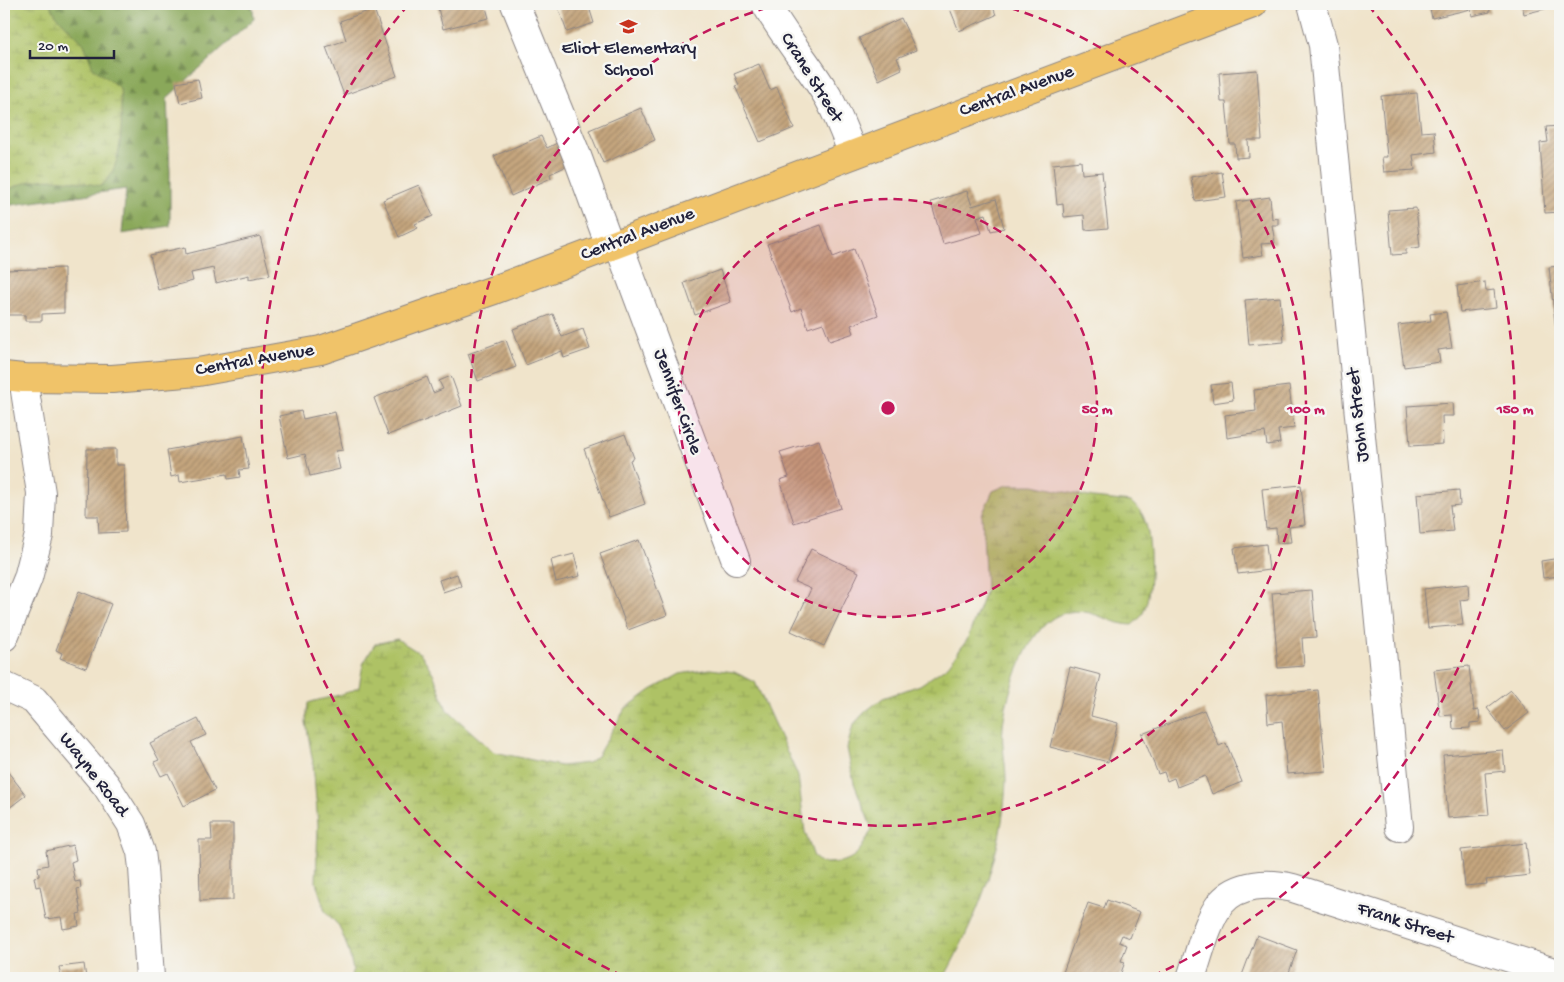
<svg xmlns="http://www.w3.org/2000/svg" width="1564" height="982" viewBox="0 0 1564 982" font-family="'Gochi Hand',sans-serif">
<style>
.forest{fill:url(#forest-firs);stroke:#56654a}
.wetland{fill:url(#wetland-marsh);stroke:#687250}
.building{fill:url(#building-hatch)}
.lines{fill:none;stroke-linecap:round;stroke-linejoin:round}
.minor-casing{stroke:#898383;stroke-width:30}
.major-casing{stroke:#898383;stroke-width:30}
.minor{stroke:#fff;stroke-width:28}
.major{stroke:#f0c369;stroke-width:28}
.ring{fill:none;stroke:#c2185b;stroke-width:2.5;stroke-dasharray:9 6}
.labels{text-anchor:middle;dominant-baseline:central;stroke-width:5;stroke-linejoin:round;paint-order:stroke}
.poi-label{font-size:19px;fill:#22223b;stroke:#f6f6f2}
.street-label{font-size:19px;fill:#22223b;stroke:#f6f6f2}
.centre{fill:#c2185b;stroke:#f6f6f2;stroke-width:2.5}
.ring-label{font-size:15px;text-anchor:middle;font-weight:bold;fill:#c2185b;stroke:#f6f6f2;stroke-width:5;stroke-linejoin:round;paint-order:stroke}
</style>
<defs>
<pattern id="forest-firs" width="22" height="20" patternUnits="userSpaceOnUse" patternTransform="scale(1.25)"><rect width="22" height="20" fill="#8aa85a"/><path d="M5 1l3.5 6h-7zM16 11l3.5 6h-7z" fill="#70884c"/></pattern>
<pattern id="wetland-marsh" width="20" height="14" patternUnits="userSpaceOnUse" patternTransform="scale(1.25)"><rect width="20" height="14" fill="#aec265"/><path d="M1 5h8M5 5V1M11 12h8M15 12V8" fill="none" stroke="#95a659"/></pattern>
<pattern id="building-hatch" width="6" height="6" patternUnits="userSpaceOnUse" patternTransform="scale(1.25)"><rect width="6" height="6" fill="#c5a67e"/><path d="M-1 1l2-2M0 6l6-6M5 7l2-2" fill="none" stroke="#a08768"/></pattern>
</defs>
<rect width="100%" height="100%" fill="#f6f6f2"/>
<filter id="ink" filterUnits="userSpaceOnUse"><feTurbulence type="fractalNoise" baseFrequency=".02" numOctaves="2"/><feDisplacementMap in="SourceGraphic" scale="10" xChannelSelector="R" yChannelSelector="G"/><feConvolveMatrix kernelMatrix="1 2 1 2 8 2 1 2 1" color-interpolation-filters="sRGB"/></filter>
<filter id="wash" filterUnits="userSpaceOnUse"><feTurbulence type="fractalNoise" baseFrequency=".0096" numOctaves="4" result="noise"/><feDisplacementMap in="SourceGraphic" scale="20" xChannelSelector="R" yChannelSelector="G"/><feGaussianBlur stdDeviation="1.12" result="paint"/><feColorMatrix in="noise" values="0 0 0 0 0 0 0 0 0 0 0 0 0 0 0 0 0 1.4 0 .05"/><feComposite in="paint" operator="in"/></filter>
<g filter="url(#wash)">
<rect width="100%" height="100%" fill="#f0e4cb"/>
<path class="forest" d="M4,4h248l2,15 -87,79 3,74v54l-48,8 4,-45 -122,17z"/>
<g class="wetland">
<path d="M4,4h46l6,11 28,29 9,24 27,20c2,28 5,80 -19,98 -37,-7 -63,-13 -97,6z"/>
<path d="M1007,485h27l59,13 38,4c4,4 8,7 11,12 11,19 11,79 1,99 -2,5 -7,8 -11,12 -27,-1 -43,-22 -73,-10 -31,12 -54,81 -56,112 -2,17 3,35 3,53 -1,28 -6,59 -14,86 -11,40 -29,76 -48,112h-594l3,-9 -5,-20 -9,-23 -14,-15 -9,-29 2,-57 -5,-62 -7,-41 2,-19c18,-6 36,-7 51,-16l4,-23 12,-20 22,-5 24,15 12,19 14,37 47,42 67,14 27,-3 9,-7 28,-47 26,-19 29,-16 30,-5 24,3 21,10 43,94 7,56 9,25 7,6c33,0 36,-6 51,-34l-18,-46 -7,-35 6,-23 13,-14 17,-13 37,-13 28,-19 19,-26 19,-50 -4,-75 11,-24z"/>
</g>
<g id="blocks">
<g class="building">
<path d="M437,4h48l4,14 -46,11z"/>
<path d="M568,4h20l6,19 -27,9 -9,-25z"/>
<path d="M948,4h44l4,11 -37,16z"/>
<path d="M1429,4h60l1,8 -18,4 -1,-7 -39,9z"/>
<path d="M1522,4h38v1l-36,9z"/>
<path d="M374,9l23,67 -53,19 -18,-48 20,-7 -6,-19z"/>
<path d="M901,18l15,32 -19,8 5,11 -23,11 -20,-42z"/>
<path d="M759,64l11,26 7,-3 17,41 -34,14 -25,-56 4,-1 -5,-11z"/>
<path d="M1257,70l5,70h-14l1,17 -13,1 -1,-14h-5l-4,-42h-5l-2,-29z"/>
<path d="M198,79l4,19 -22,5 -4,-20z"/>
<path d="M1417,93l4,39 13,-1 2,21 -23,3 2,15 -31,2 -2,-15h5l-6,-61z"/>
<path d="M641,108l14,32 -52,23 -14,-33z"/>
<path d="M1560,126v86l-15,1 -5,-70 8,-1 -2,-15z"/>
<path d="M541,136l6,12 10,-5 10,23 -17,8 1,4 -40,18 -17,-40z"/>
<path d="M1081,161l1,13 20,-2 6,56 -23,2 -1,-15 -20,2 -1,-13 -6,1 -4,-41z"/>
<path d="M1222,172l4,25 -31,4 -4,-24z"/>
<path d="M419,185l14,31 -18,8 3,4 -19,9 -16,-37z"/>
<path d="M967,191l5,15 24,-7 8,29 -13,3 -5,-17 -9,3 5,16 -39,11 -12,-42z"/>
<path d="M1270,197l2,22 6,-1v7h-6l3,18 -14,1 2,11 -20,3 -7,-56z"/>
<path d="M1416,208l4,39 -14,2v5l-14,1 -4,-45z"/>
<path d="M821,225l12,32 21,-8 24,66 -27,10 3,8 -24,8 -7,-18 -15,5 -7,-20 -9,4 -25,-68z"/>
<path d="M260,236l10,39 -21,4v-4l-33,8 -3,-15 -22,5 2,8 -35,9 -8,-35 35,-8 1,7z"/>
<path d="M1560,266v94h-1l-10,-93z"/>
<path d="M64,268v45l-22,1v7h-17v-6h-19l-1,-45z"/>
<path d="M720,270l11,32 -36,13 -11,-32z"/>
<path d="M1485,282l1,9 8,-1 2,18 -36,4 -3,-26z"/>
<path d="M1280,297l4,45 -35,3 -4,-45z"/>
<path d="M1446,312l6,36 -14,2 2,12 -36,5 -6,-42 33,-4 -1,-7z"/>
<path d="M553,314l9,23 21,-8 7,20 -26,9 -2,-7 -36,14 -13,-36z"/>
<path d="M506,340l10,27 -38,14 -10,-27z"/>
<path d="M451,376l11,30 -74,29 -14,-37 53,-21 6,16 10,-4 -4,-8z"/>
<path d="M1231,383l2,17 -20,3 -2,-18z"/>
<path d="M1289,386l5,42 -16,2 2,13 -13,2 -2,-13 -38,6 -2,-23 31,-4 -2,-21z"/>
<path d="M1560,391v13h-1l-1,-12z"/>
<path d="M1453,403l1,13h-12l1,28 -33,2 -3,-40z"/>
<path d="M301,411l2,8 32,-7 8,38 -7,1 4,18 -30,7 -5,-22 -17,4 -9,-42z"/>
<path d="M625,434l9,24 -4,2 15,44 -36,13 -25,-68z"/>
<path d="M243,436l6,33 -10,1 1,7 -12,2 -1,-5 -47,8 -1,-7 -8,2 -4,-27z"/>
<path d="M819,440l22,68 -47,15 -14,-43 9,-3 -9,-25z"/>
<path d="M87,449h29v16h8l2,67 -27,1 -1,-17h-12z"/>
<path d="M1301,485l4,40 -16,2 2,15 -14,1 -1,-15 -10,1 -4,-40z"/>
<path d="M1459,490l1,15 -10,1 3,25 -33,3 -3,-40z"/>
<path d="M639,540l28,75 -39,15 -28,-76z"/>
<path d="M1266,544l3,26 -31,4 -4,-26z"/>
<path d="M811,549l48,23 -35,74 -33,-15 20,-42 -16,-7z"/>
<path d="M574,554l6,22 -24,6 -5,-22z"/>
<path d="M1560,558v18l-17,2 -2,-17z"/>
<path d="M457,574l4,12 -18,6 -4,-12z"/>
<path d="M1468,584l1,15 -9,1 3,25 -35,3 -4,-39z"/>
<path d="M1312,590l4,47 -14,1 2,28 -26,2 -6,-75z"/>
<path d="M79,591l32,13 -25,64 -26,-10 2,-5 -6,-3z"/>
<path d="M1469,666l5,45 5,-1 1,12 -10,1v5l-17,1 -1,-14 -12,1 -6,-46z"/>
<path d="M1070,667l31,8 -10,41 27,7 -10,39 -58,-15z"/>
<path d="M1318,690l8,81 -39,3 -5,-53 -14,2 -2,-28z"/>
<path d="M1511,690l18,23 -24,18 -18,-23z"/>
<path d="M1204,710l15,36 7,-3 16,39 -30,12 -7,-18 -28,11 -3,-9 -7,3 -3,-9 -6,2 -16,-40z"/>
<path d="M198,719l8,16 -15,7 24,48 -31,16 -16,-33 -7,3 -7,-14 5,-2 -9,-17z"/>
<path d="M1503,750l2,21 -20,2 4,42 -41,3 -5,-63z"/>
<path d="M4,767l22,28 -22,17z"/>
<path d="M211,824h22v76l-33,1 -1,-61h13z"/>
<path d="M1526,843l4,32 -44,5 1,4 -22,2 -4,-36z"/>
<path d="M73,845l3,15 -5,2 4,20 5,-1 1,7 -4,1 4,24 -4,1 2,12 -16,3 -2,-12 -15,2 -6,-33 -4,1 -2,-10 5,-1 -1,-9 10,-2 -2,-14z"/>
<path d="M1107,900l33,12 -10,26 -8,-3 -3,7 8,3 -6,16 4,1 -6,16h-58l27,-75 16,5z"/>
<path d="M1257,935l40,15 -10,28h-46z"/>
<path d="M84,964l2,14h-25l-2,-11z"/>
</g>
</g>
</g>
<g filter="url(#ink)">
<use href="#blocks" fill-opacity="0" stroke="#898383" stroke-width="1"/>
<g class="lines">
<defs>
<g id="minor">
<path d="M515,4l62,152 33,90"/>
<path d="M766,4c18,33 43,61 62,93 10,18 17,37 25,57"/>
<path d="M1312,4l11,41 76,782"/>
<path d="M618,243l118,318"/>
<path d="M4,637l24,-59 11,-43 2,-42 -18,-115"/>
<path d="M4,686l30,14 72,85 25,39 10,28 2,16 7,110"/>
<path d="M1191,978c7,-20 16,-58 30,-75 17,-20 48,-21 72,-15l267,86"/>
</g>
<path id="major" d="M4,376l19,2 89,1 86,-7 123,-22 173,-60 759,-286"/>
</defs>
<use href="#minor" class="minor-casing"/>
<use href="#major" class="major-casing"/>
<use href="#minor" class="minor"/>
<use href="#major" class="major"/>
</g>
</g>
<circle cx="888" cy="408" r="209" fill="#c2185b" fill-opacity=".12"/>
<g class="ring">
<circle cx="888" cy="408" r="209"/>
<path d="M996 4A418 418 0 1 1 780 4"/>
<path d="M623 976A627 627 0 0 1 408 5M1368 5A627 627 0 0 1 1153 976"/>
</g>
<defs>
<symbol id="school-bare" viewBox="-9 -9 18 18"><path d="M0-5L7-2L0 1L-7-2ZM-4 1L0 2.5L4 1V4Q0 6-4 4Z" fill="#c8321e" stroke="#f6f6f2" stroke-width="2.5" paint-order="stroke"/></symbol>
</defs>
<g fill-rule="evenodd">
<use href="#school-bare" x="616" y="14" width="25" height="25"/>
</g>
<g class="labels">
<g class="poi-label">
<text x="629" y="49">Eliot Elementary<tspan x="629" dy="22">School</tspan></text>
</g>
<g class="street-label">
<text transform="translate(811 78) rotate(58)">Crane Street</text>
<text transform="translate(1017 92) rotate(-20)">Central Avenue</text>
<text transform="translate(638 235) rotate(-21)">Central Avenue</text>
<text transform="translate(255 361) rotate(-10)">Central Avenue</text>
<text transform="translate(677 402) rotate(70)">Jennifer Circle</text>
<text transform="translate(1359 415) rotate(-96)">John Street</text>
<text transform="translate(93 775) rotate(52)">Wayne Road</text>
<text transform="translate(1405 924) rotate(18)">Frank Street</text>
</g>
</g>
<circle cx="888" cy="408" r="8" class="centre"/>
<g class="ring-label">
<text x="1097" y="413">50 m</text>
<text x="1306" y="413">100 m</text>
<text x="1515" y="413">150 m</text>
</g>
<rect width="1564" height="982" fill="none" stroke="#f6f6f2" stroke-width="20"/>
<path d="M30 50v8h84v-8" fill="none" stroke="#22223b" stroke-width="2.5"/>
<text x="38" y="50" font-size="15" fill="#22223b" stroke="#f6f6f2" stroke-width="4" paint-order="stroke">20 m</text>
</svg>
